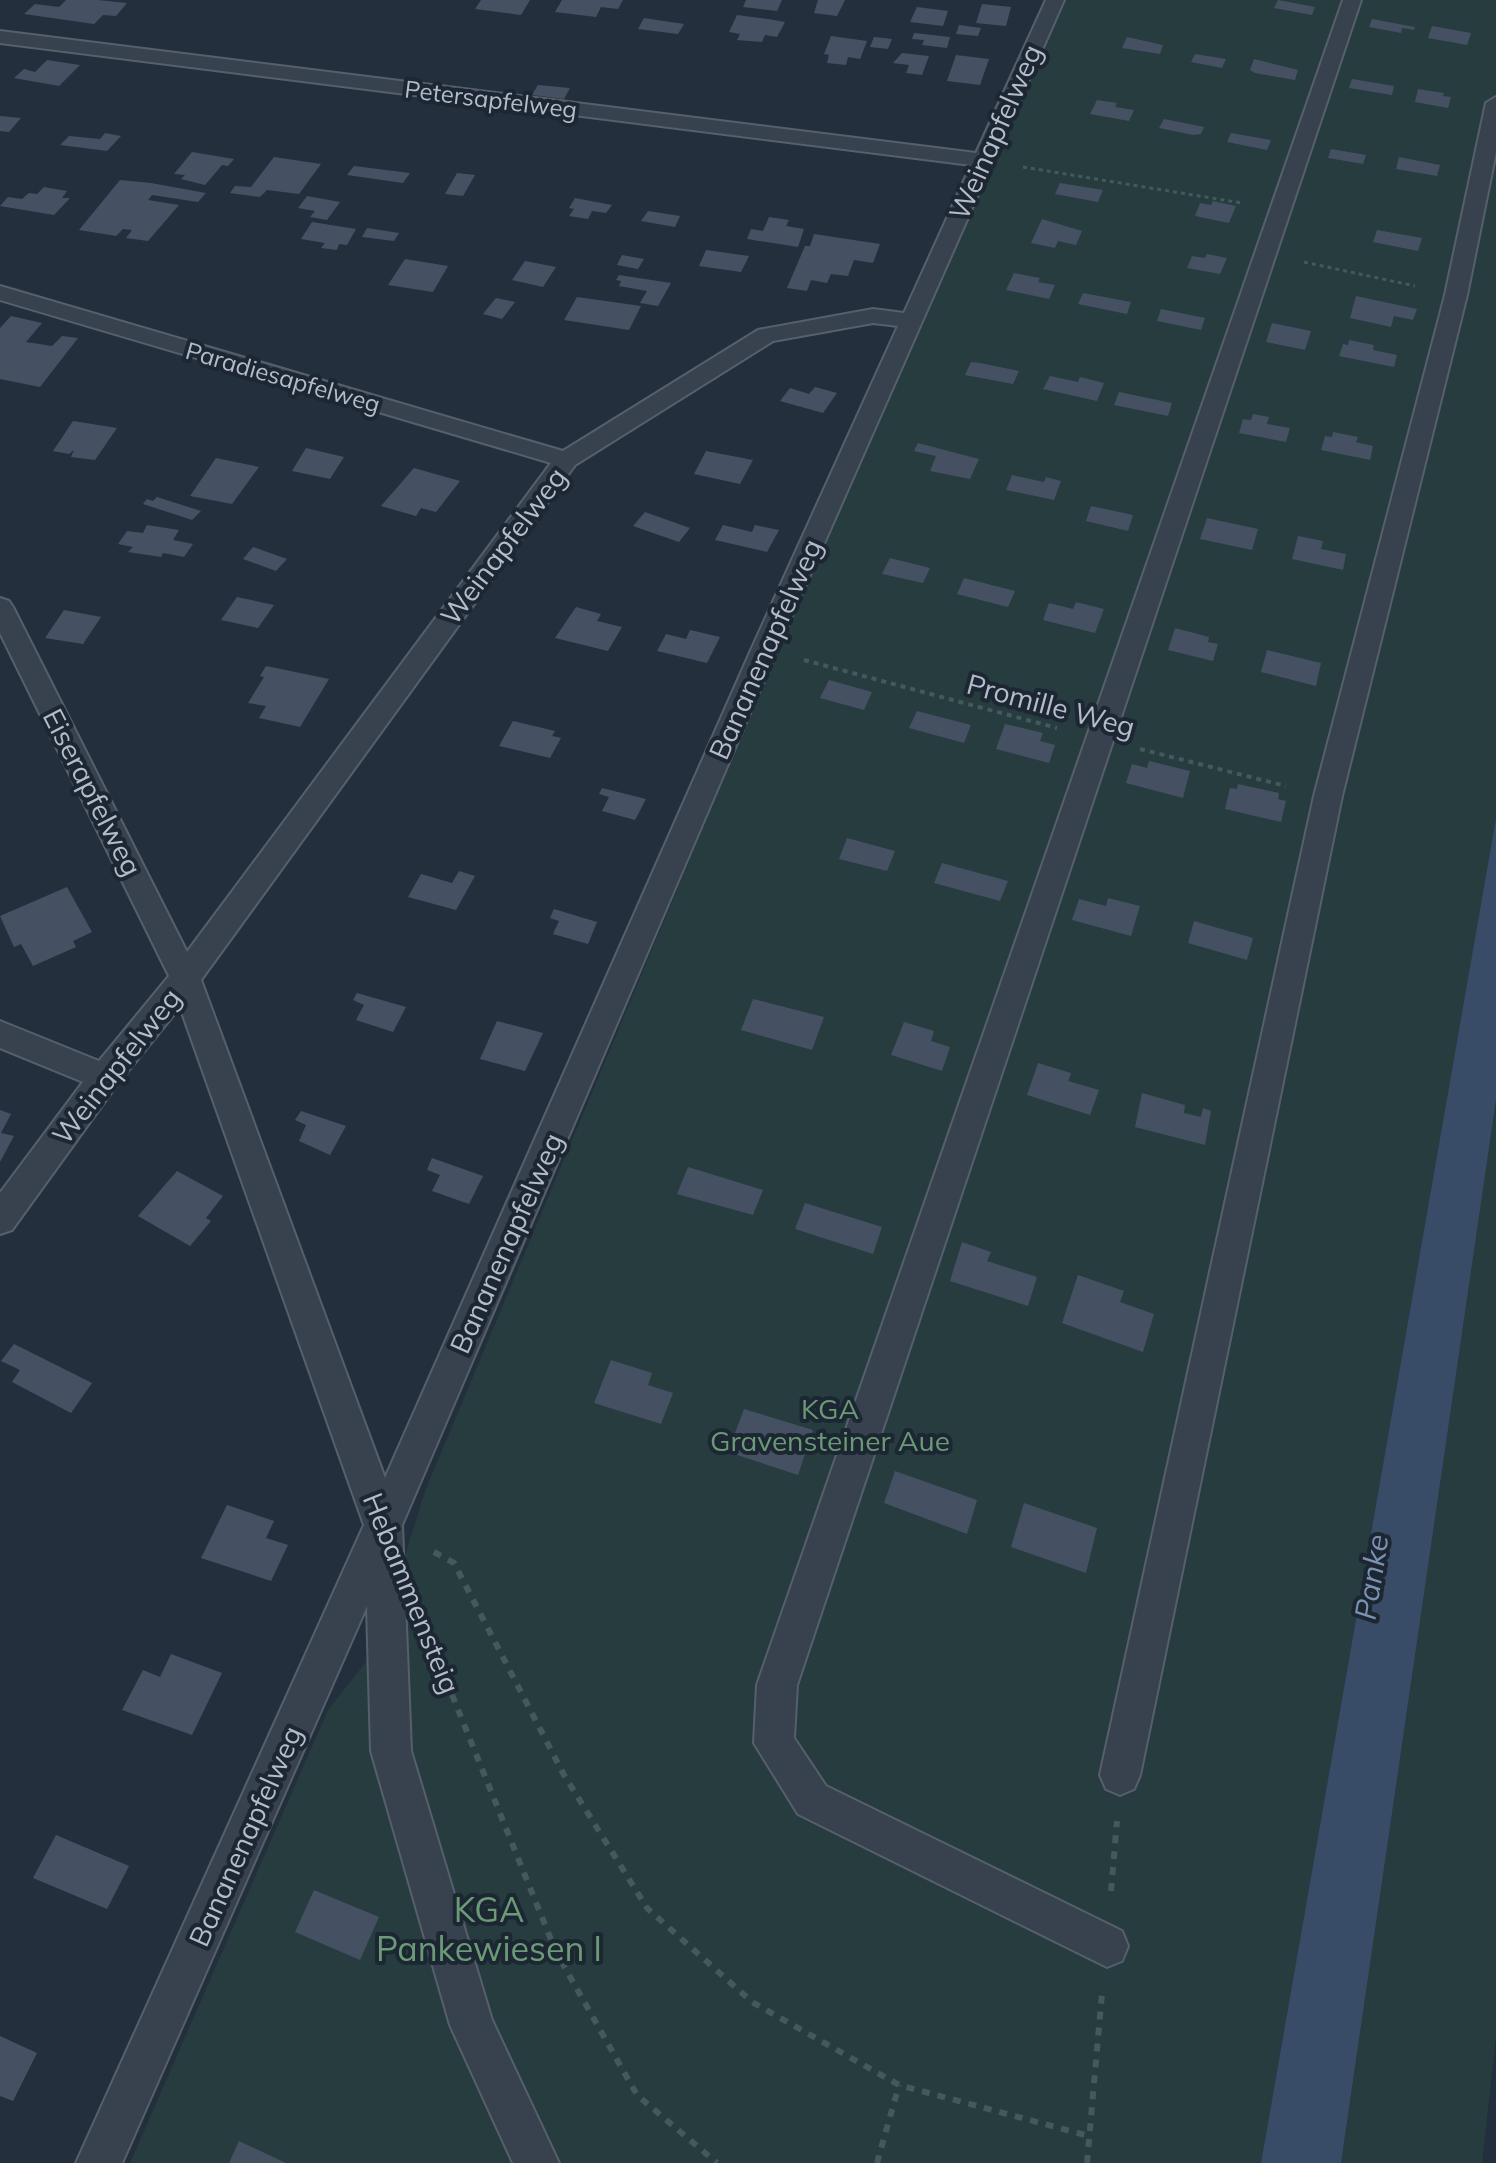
<svg xmlns="http://www.w3.org/2000/svg" width="1496" height="2163" viewBox="0 0 1496 2163" font-family="Mulish,sans-serif">
<style>
.green{fill:#263c3f}
.water{fill:#394c67}
.building{fill:#455162}
.lines{fill:none;stroke-linecap:round;stroke-linejoin:round}
.lane-casing{stroke:#565f6c;stroke-width:4}
.path-far2{stroke:#44595c;stroke-width:3;stroke-dasharray:4 4;stroke-linecap:butt}
.path-far1{stroke:#44595c;stroke-width:4;stroke-dasharray:5 5;stroke-linecap:butt}
.path{stroke:#44595c;stroke-width:6;stroke-dasharray:8 8;stroke-linecap:butt}
.lane{fill:#38414e;fill-rule:evenodd}
.labels{text-anchor:middle;dominant-baseline:central;stroke-width:8;stroke-linejoin:round;paint-order:stroke}
.far-street-label{font-size:24px;fill:#b4bcc9;stroke:#1d2633}
.street-label{font-size:28px;fill:#b4bcc9;stroke:#1d2633}
.park-label{font-size:28px;fill:#6b9a76;stroke:#1d2633}
.water-label{font-size:30px;font-style:italic;fill:#7c92b1;stroke:#1d2633}
.near-park-label{font-size:34px;fill:#6b9a76;stroke:#1d2633}
</style>
<rect width="100%" height="100%" fill="#242f3e"/>
<g class="green">
<path d="M1050,0h446v818l-235,1345h-1131l198,-453 48,-61 49,-158z"/>
<path d="M1496,1100v938l-14,125h-141z"/>
</g>
<path class="water" d="M1496,818v282l-155,1063h-80z"/>
<g class="building">
<path d="M66,0h32l29,3 -11,13 -13,-1 -9,9 -70,-10 11,-10 24,3z"/>
<path d="M481,0h49l-9,15 -46,-6z"/>
<path d="M562,0h61l-5,9 -17,-2 -5,10 -41,-5z"/>
<path d="M746,0h36l-5,11 -34,-4z"/>
<path d="M818,0h27l-8,16 -23,-3z"/>
<path d="M1278,0l37,7 -3,8 -38,-7z"/>
<path d="M982,4l29,3 -5,19 -30,-3z"/>
<path d="M917,7l31,4 -5,15 -33,-4z"/>
<path d="M737,15l31,4 17,3 -8,15 -12,-2 -3,7 -25,-2 3,-6 -11,-2z"/>
<path d="M644,18l40,6 -6,10 -40,-5z"/>
<path d="M1372,19l43,8 -1,3 -12,-2 -1,5 -32,-6z"/>
<path d="M959,25l22,3 -3,8 -22,-2z"/>
<path d="M1432,26l39,7 -4,12 -39,-7z"/>
<path d="M914,33l36,4 -3,11 -25,-3 2,-5 -12,-1z"/>
<path d="M831,36l36,5 -7,18 -12,-2 -2,8 -19,-2 2,-8 -5,-1z"/>
<path d="M874,37l18,2 -4,10 -18,-2z"/>
<path d="M1127,37l36,8 -3,9 -38,-6z"/>
<path d="M902,53l27,3 -7,19 -16,-2 3,-8 -16,-2z"/>
<path d="M1195,54l31,5 -4,9 -31,-6z"/>
<path d="M956,55l33,4 -9,26 -33,-4z"/>
<path d="M1254,59l44,11 -3,10 -40,-7 -5,-3z"/>
<path d="M47,60l33,5 -21,21 -45,-8 10,-9 11,3z"/>
<path d="M1352,79l42,7 -2,9 -43,-7z"/>
<path d="M538,85l32,3 -6,11 -32,-4z"/>
<path d="M1418,89l26,4 -1,3 8,1 -3,11 -33,-6z"/>
<path d="M1097,100l20,3 -2,4 19,3 -5,11 -39,-7z"/>
<path d="M0,116l21,2 -12,14 -9,-1z"/>
<path d="M1164,119l40,8 -3,7 -8,1 -34,-7z"/>
<path d="M105,133l16,3 -14,15 -47,-6 9,-9 31,3z"/>
<path d="M1231,133l40,7 -4,10 -40,-8z"/>
<path d="M1331,149l35,6 -3,9 -35,-6z"/>
<path d="M192,152l42,7 -6,7 -6,-1 -17,20 -24,-6 4,-4 -11,-1z"/>
<path d="M274,157l47,7 -22,30 -32,-4 -7,7 -30,-4 5,-7 16,1z"/>
<path d="M1399,157l41,8 -3,11 -41,-7z"/>
<path d="M354,166l56,7 -7,10 -56,-8z"/>
<path d="M457,173l18,2 -12,21 -18,-2z"/>
<path d="M120,180l31,3 55,10 -8,9 -46,-7 -4,5 31,5 -31,36 -22,-3 6,-8 -9,-1 -7,7 -37,-6z"/>
<path d="M1060,183l43,7 -5,12 -43,-8z"/>
<path d="M44,187l23,4 -5,7h8l-16,17 -54,-9 8,-9 14,2 7,-6 8,1z"/>
<path d="M307,196l33,6 -13,18 -17,-3 5,-6 -17,-3z"/>
<path d="M575,198l37,7 -6,8 -14,-2 -4,8 -19,-3 5,-7 -5,-1z"/>
<path d="M1213,201l23,5 -7,17 -34,-7 5,-13 11,2z"/>
<path d="M648,211l32,5 -5,11 -34,-6z"/>
<path d="M769,217l20,3 -3,6 18,3 -6,18 -51,-8 4,-10 12,2z"/>
<path d="M1042,219l40,12 -6,14 -18,-4 -3,7 -24,-5z"/>
<path d="M312,222l44,7 -9,16 -8,-1 -2,6 -16,-2 4,-5 -24,-4z"/>
<path d="M367,228l32,5 -5,8 -32,-4z"/>
<path d="M1377,230l45,8 -4,13 -45,-9z"/>
<path d="M814,234l66,10 -7,19 -19,-3 -6,16 -17,-2 -4,9 -16,-3 -4,11 -20,-3 18,-42h5z"/>
<path d="M706,250l43,6 -8,16 -42,-6z"/>
<path d="M1207,254l20,4 -7,16 -33,-6 5,-12 13,2z"/>
<path d="M622,255l22,4 -6,10 -21,-4z"/>
<path d="M405,259l43,7 -15,26 -45,-7z"/>
<path d="M525,261l31,6 -13,20 -31,-7z"/>
<path d="M1014,273l26,5 -2,4 17,3 -6,14 -43,-9z"/>
<path d="M619,275l52,8 -13,23 -18,-3 7,-12 -28,-5 2,-5 -5,-1z"/>
<path d="M1083,293l48,9 -4,12 -49,-10z"/>
<path d="M1356,296l61,13 -4,11 -19,-4 -3,11 -41,-9z"/>
<path d="M577,297l64,9 -12,24 -65,-10z"/>
<path d="M496,298l19,4 -13,17 -19,-5z"/>
<path d="M1161,309l44,9 -4,12 -44,-9z"/>
<path d="M11,316l31,7 -16,19 26,4 10,-10 16,2 -38,49 -40,-8v-51z"/>
<path d="M1272,323l39,8 -6,19 -39,-8z"/>
<path d="M1349,340l25,5 -1,5 24,5 -3,12 -55,-11 4,-12 5,1z"/>
<path d="M971,362l9,1 39,8 -6,13 -48,-9z"/>
<path d="M1050,376l28,6 2,-5 24,6 -7,18 -54,-12z"/>
<path d="M815,387l22,6 -14,20 -43,-12 10,-13 19,6z"/>
<path d="M1119,392l53,11 -4,13 -54,-11z"/>
<path d="M1253,414l16,3 -2,7 23,4 -4,14 -47,-9 4,-14 8,1z"/>
<path d="M73,421l44,7 -22,32 -24,-3 3,-7 -5,4 -16,-3z"/>
<path d="M1333,432l25,5 -2,5 17,4 -3,14 -49,-10 4,-14 7,1z"/>
<path d="M918,443l61,16 -9,20 -40,-8 6,-15 -22,-5z"/>
<path d="M306,448l38,9 -14,22 -38,-8z"/>
<path d="M706,451l47,9 -13,24 -46,-10z"/>
<path d="M216,458l43,9 -27,37 -42,-8z"/>
<path d="M414,468l46,13 -24,31 -15,-4 -5,8 -35,-10z"/>
<path d="M1012,475l32,7 2,-5 15,4 -7,19 -48,-10z"/>
<path d="M157,497l44,14 -9,9 -49,-16 4,-5 6,2z"/>
<path d="M1091,506l42,9 -5,16 -42,-10z"/>
<path d="M645,512l45,16 -11,14 -46,-16z"/>
<path d="M1207,518l51,11 -6,21 -52,-11z"/>
<path d="M147,525l32,5 -6,10 20,4 -9,13 -21,-4 -2,4 -33,-5 5,-5 -15,-3 9,-13 16,2z"/>
<path d="M723,525l29,7 3,-7 24,5 -12,22 -52,-12z"/>
<path d="M1298,536l25,5 -2,8 25,5 -3,16 -51,-11z"/>
<path d="M253,547l34,12 -11,12 -33,-12z"/>
<path d="M890,558l40,10 -7,15 -41,-9z"/>
<path d="M964,578l51,13 -7,16 -51,-13z"/>
<path d="M237,597l37,8 -16,23 -37,-8z"/>
<path d="M1076,602l28,7 -9,24 -52,-13 6,-17 24,6z"/>
<path d="M576,607l25,7 -4,7 25,6 -14,24 -53,-13z"/>
<path d="M64,610l37,7 -18,27 -38,-6z"/>
<path d="M1175,628l34,9 -1,5 10,2 -5,17 -45,-11z"/>
<path d="M690,630l30,7 -13,26 -50,-12 9,-17 20,5z"/>
<path d="M1267,650l54,13 -5,23 -55,-14z"/>
<path d="M266,666l63,13 -29,48 -41,-9 7,-12 -18,-3 16,-26 -4,-1z"/>
<path d="M829,680l43,12 -8,18 -44,-12z"/>
<path d="M917,711l54,14 -7,18 -55,-15z"/>
<path d="M513,721l42,10 -3,5 9,2 -11,20 -51,-12z"/>
<path d="M1005,724l38,9 -3,8 15,4 -6,18 -53,-14z"/>
<path d="M1149,761l41,10 -7,27 -57,-15 6,-19 15,4z"/>
<path d="M1238,784l41,9 -1,6 8,2 -5,21 -56,-13 5,-21 7,1z"/>
<path d="M602,788l44,11 -11,21 -33,-9 7,-14 -10,-3z"/>
<path d="M847,838l48,13 -8,20 -48,-12z"/>
<path d="M942,863l66,18 -8,20 -66,-18z"/>
<path d="M459,871l16,5 -19,34 -48,-13 13,-23 31,9z"/>
<path d="M67,887l25,45 -19,9 3,6 -43,19 -12,-22 -7,3 -14,-31z"/>
<path d="M1108,898l32,8 -9,30 -59,-16 7,-21 27,7z"/>
<path d="M554,909l43,13 -9,22 -35,-10 6,-13 -9,-3z"/>
<path d="M1194,921l59,17 -6,22 -59,-17z"/>
<path d="M357,993l49,14 -13,25 -37,-12 8,-15 -11,-5z"/>
<path d="M753,999l71,18 -12,33 -71,-20z"/>
<path d="M497,1021l46,12 -18,38 -45,-12z"/>
<path d="M904,1022l30,9 -3,10 19,6 -8,24 -51,-16z"/>
<path d="M1038,1063l33,10 -3,8 31,9 -9,25 -63,-20z"/>
<path d="M1142,1093l43,12 -1,8 17,4 2,-9 8,3 -6,34 -70,-18z"/>
<path d="M0,1110l11,4 -10,19 13,3 -14,26z"/>
<path d="M301,1111l45,15 -16,29 -31,-14 7,-16 -11,-5z"/>
<path d="M432,1158l51,18 -14,28 -37,-13 8,-16 -13,-5z"/>
<path d="M688,1167l75,23 -10,25 -76,-21z"/>
<path d="M177,1171l46,25 -17,22 5,3 -21,25 -52,-30z"/>
<path d="M805,1203l77,24 -9,27 -78,-25z"/>
<path d="M962,1242l29,10 -4,9 50,16 -9,29 -78,-25z"/>
<path d="M1078,1275l46,16 -4,11 34,12 -11,38 -81,-29z"/>
<path d="M14,1344l78,39 -21,30 -59,-31 8,-12 -19,-9z"/>
<path d="M611,1360l41,13 -4,12 25,8 -12,31 -67,-21z"/>
<path d="M744,1409l69,21 -15,45 -70,-23z"/>
<path d="M895,1471l82,29 -10,34 -83,-31z"/>
<path d="M1024,1503l73,25 -11,45 -75,-26z"/>
<path d="M227,1505l47,16 -8,17 22,7 -17,36 -70,-23z"/>
<path d="M171,1654l51,19 -30,62 -70,-25 21,-40 17,7z"/>
<path d="M56,1835l73,31 -22,43 -74,-31z"/>
<path d="M314,1890l65,27 -19,43 -65,-28z"/>
<path d="M0,2036l37,17 -24,48 -13,-5z"/>
<path d="M239,2141l47,22h-57z"/>
</g>
<g class="lines">
<defs>
<g id="lane">
<path d="M1046,0h18l-287,650 -375,875 9,226 81,269 67,143h-46l-63,-138 -79,-274 -4,-145 -245,557h-46l288,-638 -184,-518 -64,79 -104,144 -12,4v-41l83,-111 -83,-34v-27l99,40 70,-85 -169,-343v-35l9,3 4,6 174,345 364,-489 -551,-163v-14l563,165 195,-121 115,-21 31,4 67,-148 -971,-122v-12l976,122zM873,323l25,3 -147,324 -366,828 -184,-498 374,-515 198,-124z"/>
<path d="M1343,0h18l-564,1685 -3,53 32,48 296,145 6,15 -6,15 -15,6 -309,-153 -44,-71 3,-58z"/>
<path d="M1496,97v55l-29,143 -125,501 -202,979 -6,14 -14,6 -14,-6 -6,-14 214,-979 131,-501 41,-192z"/>
</g>
</defs>
<use href="#lane" class="lane-casing"/>
<g class="path-far2">
<path d="M1023,167l219,36"/>
<path d="M1304,262l111,24"/>
</g>
<g class="path-far1">
<path d="M804,660l253,68"/>
<path d="M1140,749l146,37"/>
</g>
<g class="path">
<path d="M434,1552l20,11 110,212 83,133 105,94 147,83 190,51"/>
<path d="M440,1665l116,287 81,143 80,68"/>
<path d="M1111,1891l6,-70"/>
<path d="M877,2163l22,-78"/>
<path d="M1087,2163l15,-170"/>
</g>
<use href="#lane" class="lane"/>
</g>
<g class="labels">
<g class="far-street-label">
<text transform="translate(491 99) rotate(7)">Petersapfelweg</text>
<text transform="translate(283 377) rotate(16)">Paradiesapfelweg</text>
</g>
<g class="street-label">
<text transform="translate(995 132) rotate(-66)">Weinapfelweg</text>
<text transform="translate(503 546) rotate(-53)">Weinapfelweg</text>
<text transform="translate(765 649) rotate(-66)">Bananenapfelweg</text>
<text transform="translate(1051 705) rotate(15)">Promille Weg</text>
<text transform="translate(93 792) rotate(63)">Eiserapfelweg</text>
<text transform="translate(116 1066) rotate(-52)">Weinapfelweg</text>
<text transform="translate(506 1243) rotate(-66)">Bananenapfelweg</text>
<text transform="translate(412 1593) rotate(68)">Hebammensteig</text>
<text transform="translate(245 1836) rotate(-66)">Bananenapfelweg</text>
</g>
<g class="park-label">
<text x="830" y="1408">KGA<tspan x="830" dy="32">Gravensteiner Aue</tspan></text>
</g>
<g class="water-label">
<text transform="translate(1371 1577) rotate(-81)">Panke</text>
</g>
<g class="near-park-label">
<text x="489" y="1909">KGA<tspan x="489" dy="39">Pankewiesen I</tspan></text>
</g>
</g>
</svg>
